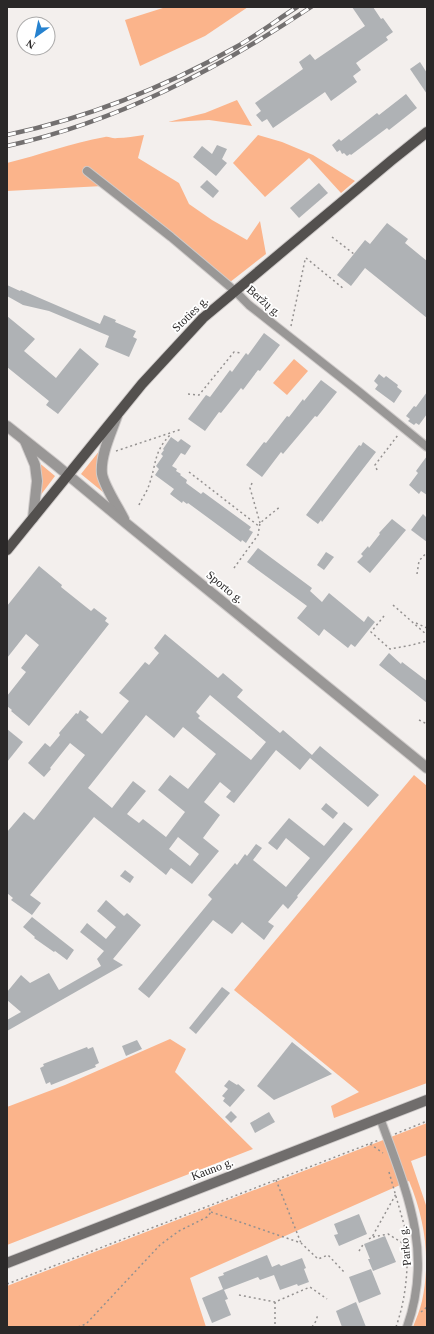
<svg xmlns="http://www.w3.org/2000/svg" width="434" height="1334" viewBox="0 0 434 1334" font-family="'Times New Roman',serif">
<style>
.green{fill:#fbb48b}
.building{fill:#afb2b5;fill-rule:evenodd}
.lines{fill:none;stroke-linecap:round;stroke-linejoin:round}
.minor-casing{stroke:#cfcbca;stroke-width:10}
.tertiary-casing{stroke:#cfcbca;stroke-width:12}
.secondary-casing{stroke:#cfcbca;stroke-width:12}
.primary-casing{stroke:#cfcbca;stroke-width:12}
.path{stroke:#949190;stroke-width:1.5;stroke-dasharray:2 3;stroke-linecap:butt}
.minor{stroke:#999796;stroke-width:8}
.tertiary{stroke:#999796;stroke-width:10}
.secondary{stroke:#706d6c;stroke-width:10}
.primary{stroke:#53504e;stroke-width:10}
.rail-casing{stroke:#737070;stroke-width:4.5}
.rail{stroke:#fff;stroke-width:3;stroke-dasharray:9;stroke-linecap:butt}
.labels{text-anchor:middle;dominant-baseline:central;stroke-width:3.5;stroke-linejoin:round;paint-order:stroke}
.street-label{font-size:12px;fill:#2a2828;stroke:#fff}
</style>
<rect width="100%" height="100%" fill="#f3efed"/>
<g class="green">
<path d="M166,7h82l-43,29 -65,30 -15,-46z"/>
<path d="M237,100l15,26 -43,-6 -41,2 37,-9z"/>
<path d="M144,135l-6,23 41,25 10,21 23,16 35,20 13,-19 6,33 -41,32 -122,-100 -96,5v-28c33,-8 64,-20 98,-26 4,-1 7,2 12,1 9,0 18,-2 27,-3z"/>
<path d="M258,135l24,7 31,13 42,26 -14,12 -32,-35 -44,39 -32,-34z"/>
<path d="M294,359l14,12 -21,24 -14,-12z"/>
<path d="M104,445l-4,11 9,41 -28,-23z"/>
<path d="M37,461l18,15 -15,20c4,-13 2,-23 -3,-35z"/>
<path d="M414,775l13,11v297l-93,35 -3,-12 28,-14 -125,-102z"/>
<path d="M170,1039l16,10 -11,23 78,77 -246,96v-138l58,-22z"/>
<path d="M427,1123v32l-16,6 16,47v119h-14c3,-8 7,-17 9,-26 9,-41 3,-82 -13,-120l-219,97 16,49h-199v-41z"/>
</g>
<g class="building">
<path d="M352,7h21l8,12 2,-1 10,14 -7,5 2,3 -32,23 5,7 -8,6 4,6 -26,19 -6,-9 -52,36 -6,-9 -5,3 -6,-7 5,-4 -6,-8 48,-34 -4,-7 11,-8 5,6 50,-34z"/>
<path d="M420,62l7,11v21l-17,-25z"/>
<path d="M406,94l11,14 -28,22 -2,-2 -36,27 -1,-1 -3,2 -3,-3 -2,1 -2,-4 -3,2 -5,-7 7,-6 2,2 36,-28 2,2z"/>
<path d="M217,145l10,4 -5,10 5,4 -11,13 -23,-19 9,-11 10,8z"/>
<path d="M207,180l12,11 -6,7 -13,-11z"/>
<path d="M319,183l9,10 -29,25 -9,-10z"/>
<path d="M387,223l21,16 -3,4 22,18v57l-62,-50 -14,18 -14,-11 28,-35 5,4z"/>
<path d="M7,285l13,6 1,-1 79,34 4,-9 12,5 -1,2 21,9 -3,6 4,2 -8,18 -24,-10 4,-11 -60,-25 -26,-6 -16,-9z"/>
<path d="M7,316l28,23 -11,12 32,27 24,-30 19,16 -41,50 -12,-9 3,-4 -42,-34z"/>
<path d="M264,333l16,12 -20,26 -2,-1 -15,20 -2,-2 -20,25 -2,-1 -14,19 -17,-12 18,-24 4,2 20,-27 2,2 14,-19 2,2z"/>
<path d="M379,374l5,4 2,-2 12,9 -1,2 5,4 -8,12 -19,-14 3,-4 -4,-4z"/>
<path d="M321,380l16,12 -20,25 -2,-1 -32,38 -2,-2 -19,25 -16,-12 18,-23 2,1 21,-27 2,1 14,-18 1,2z"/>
<path d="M427,392v22l-8,11 -3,-2 -2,2 -6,-4 2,-2 -4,-3 8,-10 2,1z"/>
<path d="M171,437l7,5 3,-3 10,7 -6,9 -4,-2 -9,13 5,3 -1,2 5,3 -1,1 7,5 -1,3 15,11 2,-2 48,35 -2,3 4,2 -7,11 -4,-3 -1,2 -53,-39 -1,1 -4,-3 -1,2 -12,-9 4,-5 -19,-14 4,-6 -3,-3 7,-10 -2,-2 3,-4 -1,-1z"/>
<path d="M363,442l13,10 -54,70 -1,-2 -3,4 -12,-9 53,-70 2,1z"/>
<path d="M427,456v39l-6,-4 -2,3 -10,-9 9,-12 -2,-2z"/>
<path d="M423,514l4,4v24l-16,-12z"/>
<path d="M392,519l14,11 -36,43 -13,-11 6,-6 -2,-2 7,-8 1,2 11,-14 -1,-1z"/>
<path d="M258,548l54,40 -2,3 12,11 7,-9 35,29 4,-6 7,6 -20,25 -4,-3 -3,4 -24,-19 -5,7 -22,-18 10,-12 -60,-44z"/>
<path d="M326,552l8,5 -10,13 -7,-5z"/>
<path d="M39,566l23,19 -1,2 30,24 3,-3 13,10 -2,3 4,3 -80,102 -18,-15 1,-1 -5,-4v-10l19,-24 -5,-4 18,-23 -13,-11 -19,24v-52z"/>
<path d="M165,634l53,44 5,-5 20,17 -6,7 43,36 3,-3 29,25 8,-9 59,49 -11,12 -58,-49 -10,12 -24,-20 -42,53 -8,-6 5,-6 -11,-9 -16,20 16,13 -17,23 16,13 -27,33 -21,-16 -5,7 -72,-58 -64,78 11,8 -9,12 -21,-15 2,-2 -6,-5v-61l17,-20 10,8 51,-65 -15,-12 -20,25 1,1 -7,8 -16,-14 17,-20 5,4 10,-12 -1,-2 17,-20 2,1 2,-4 9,7 -3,3 16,14 27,-33 -10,-8 26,-31 4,3 10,-12 -5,-5zM210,695l56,47 -15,18 -53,-42 2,-2 -4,-4zM146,715l28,23 9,-11 33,27 -28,35 -18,-14 -12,15 27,22 -19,25 -23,-18 -4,4 -12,-9 19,-23 -13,-10 -21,27 -24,-20zM178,837l21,17 -9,12 -21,-17z"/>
<path d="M389,653l12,11 1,-2 25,19v22l-48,-38z"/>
<path d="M7,729l16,13 -16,20z"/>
<path d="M326,803l12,10 -5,6 -12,-10z"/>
<path d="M289,818l35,28 20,-24 9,7 -56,67 1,1 -10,12 -5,-5 -15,18 6,4 -10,14 -22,-18 -10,12 -19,-14 -64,78 -11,-9 74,-90 -4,-4 11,-13 16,-19 2,2 8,-11 2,2 9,-12 6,4 -9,12 33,27 24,-29 -24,-20 -9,12 -9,-7z"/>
<path d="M125,870l9,7 -4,6 -10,-7z"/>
<path d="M106,900l18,16 3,-3 14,12 -28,34 10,6 -116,66v-11l14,-8 -14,-12v-8l14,-17 9,8 19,-10 10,17 42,-24 -4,-7 7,-8 -24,-19 7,-9 19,16 10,-12 -19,-16z"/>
<path d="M32,917l42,33 -7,10 -12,-9 -1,1 -20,-14 1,-1 -12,-10z"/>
<path d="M222,987l8,6 -34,41 -7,-6z"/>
<path d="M137,1040l5,9 -16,7 -4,-10z"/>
<path d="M292,1042l40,32 -58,26 -17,-14z"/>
<path d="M87,1047l1,2 5,-2 6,16 -4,2 1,2 -45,18 -1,-3 -4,2 -6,-16 4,-2 -1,-2z"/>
<path d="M229,1080l8,5 1,-1 7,6 -15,17 -7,-6 2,-3 -3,-2 6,-7 -4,-3z"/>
<path d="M231,1111l6,6 -6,6 -6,-6z"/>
<path d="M269,1112l6,10 -20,11 -5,-10z"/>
<path d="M359,1214l8,20 -28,12 -5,-11 4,-1 -4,-10z"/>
<path d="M385,1236l11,26 -23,9 -5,-12h2l-6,-15z"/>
<path d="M267,1255l5,12 7,-3 2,2 21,-8 4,10 -2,1 5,13 -11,4 -1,-2 -17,6 -6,-15 -14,5 -2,-3 -34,13 4,9 -3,1 6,15 -19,8 -10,-25 21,-9 -5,-12 6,-2 -1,-2z"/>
<path d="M371,1269l10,25 -22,9 -10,-26z"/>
<path d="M356,1302l10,25h-24l-6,-16z"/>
</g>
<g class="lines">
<defs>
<g id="minor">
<path d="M87,171l84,66 64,54 14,14 109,86 69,56"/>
<path d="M380,1118c26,72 54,133 27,209"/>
</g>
<g id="tertiary">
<path d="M117,416c-6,17 -17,40 -15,58 2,12 16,33 22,45"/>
<path d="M7,426l49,39 71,59 300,244"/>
<path d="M25,441l10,24 2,16 -4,37"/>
</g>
<path id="secondary" d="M7,1263l420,-163"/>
<path id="primary" d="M7,550l135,-166 61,-66 189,-158 35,-28"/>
</defs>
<use href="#minor" class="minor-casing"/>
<use href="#tertiary" class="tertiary-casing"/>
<use href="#secondary" class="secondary-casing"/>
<use href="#primary" class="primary-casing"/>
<g class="path">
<path d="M332,237l22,17"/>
<path d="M306,258l38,31"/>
<path d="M291,326l14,-66"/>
<path d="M188,394l11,1 35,-43 7,1"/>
<path d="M116,451l66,-22"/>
<path d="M377,470l-2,-5 23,-30"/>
<path d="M189,472l71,55"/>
<path d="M252,483l-2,5 10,35"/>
<path d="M139,505c3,-7 8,-13 10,-20 8,-22 4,-33 22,-51"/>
<path d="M234,568l24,-33 2,-12 21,-17"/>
<path d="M417,574l2,-13 8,-9"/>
<path d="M393,605l34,30"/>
<path d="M384,616l-13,16 19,17 22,-4 15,-4"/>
<path d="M416,623l11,5"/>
<path d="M419,720l8,4"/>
<path d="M395,1134l32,-13"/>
<path d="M370,1144l13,9"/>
<path d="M389,1172l16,56"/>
<path d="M276,1180l25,63"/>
<path d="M211,1212l90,31 17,16 10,-4 16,17"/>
<path d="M373,1237l15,-3 21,13"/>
<path d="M369,1239l3,-2 24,-43"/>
<path d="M359,1251l5,-8"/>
<path d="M7,1284l372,-144"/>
<path d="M239,1295l36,7 35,-15 17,12"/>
<path d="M275,1302v22l2,3"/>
<path d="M421,1312l6,-5"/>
<path d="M78,1327l8,-3 74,-79 19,-14 28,-14 4,-5 -3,-6"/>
<path d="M312,1327l4,-6 2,-7"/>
<path d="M396,1327c9,-26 12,-52 11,-80"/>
</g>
<use href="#minor" class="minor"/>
<use href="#tertiary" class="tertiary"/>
<use href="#secondary" class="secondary"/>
<use href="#primary" class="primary"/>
<defs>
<g id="rail">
<path d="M7,135c80,-17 158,-48 229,-88 21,-12 41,-27 61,-40"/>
<path d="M7,146c110,-24 211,-77 304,-139"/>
</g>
</defs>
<use href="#rail" class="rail-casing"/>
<use href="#rail" class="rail"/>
</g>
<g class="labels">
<g class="street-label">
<text transform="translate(264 301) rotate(41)">Beržų g.</text>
<text transform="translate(190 314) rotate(-44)">Stoties g.</text>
<text transform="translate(225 587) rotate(39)">Sporto g.</text>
<text transform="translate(212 1169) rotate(-21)">Kauno g.</text>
<text transform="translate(405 1246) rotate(-96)">Parko g.</text>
</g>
</g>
<rect width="434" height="1334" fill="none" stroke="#2a2828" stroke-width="16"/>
<g transform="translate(36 36) rotate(213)"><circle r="19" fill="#ffffff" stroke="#aaa9a9"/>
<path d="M0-3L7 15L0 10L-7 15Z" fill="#2682cf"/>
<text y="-6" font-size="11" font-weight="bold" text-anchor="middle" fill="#2a2828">N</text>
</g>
</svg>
